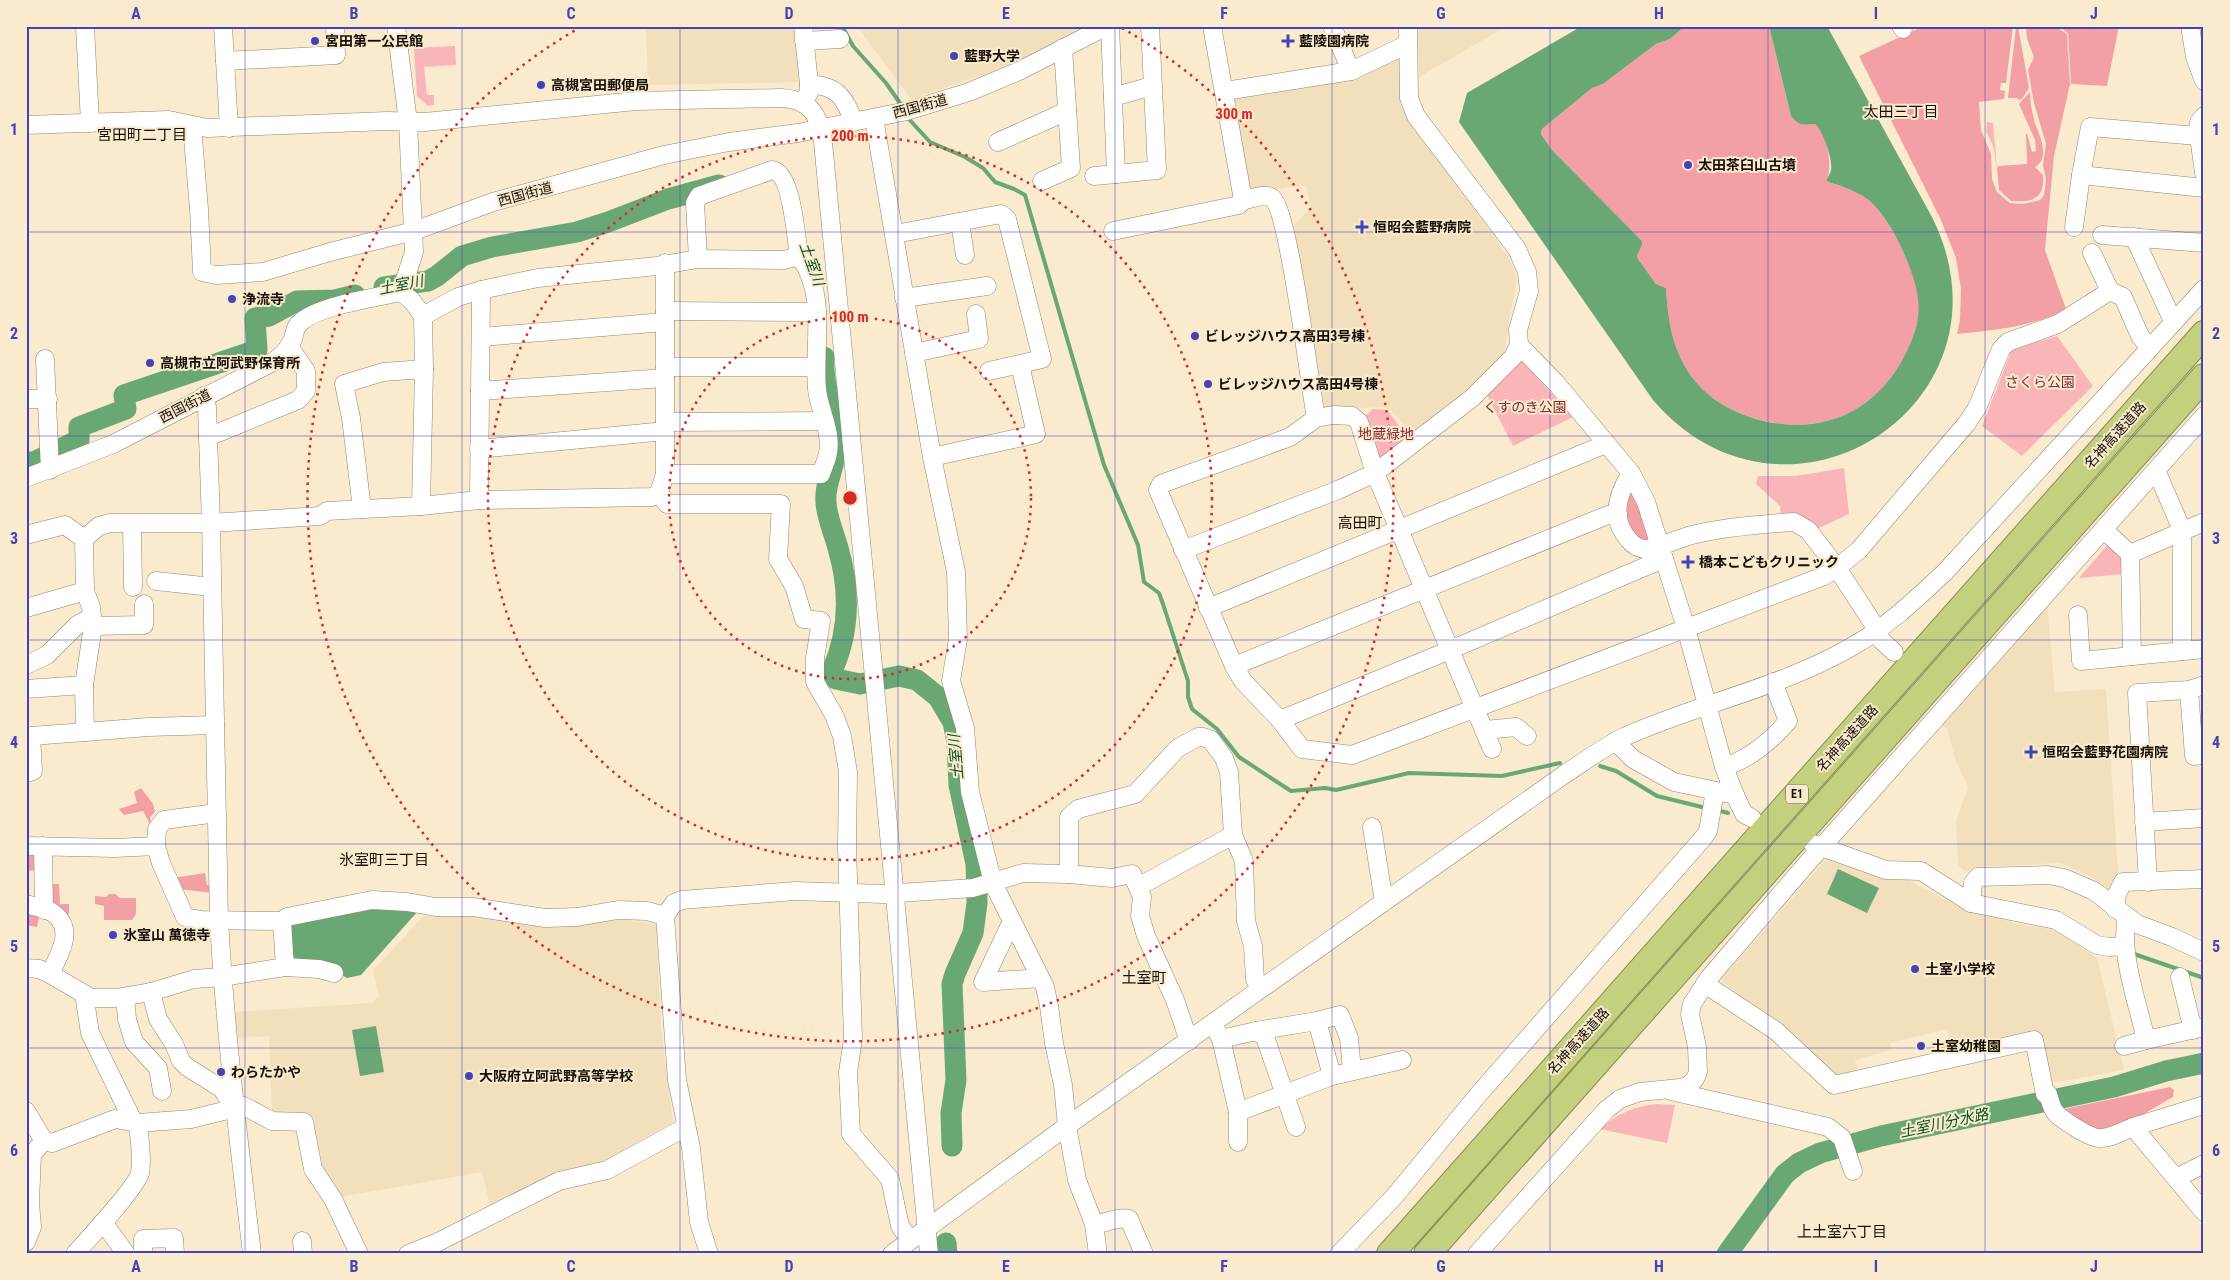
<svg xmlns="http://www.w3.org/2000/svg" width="2230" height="1280" viewBox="0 0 2230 1280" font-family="'Roboto Condensed','Noto Sans JP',sans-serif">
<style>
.built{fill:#f2dfbc}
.green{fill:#f9b5b8}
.forest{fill:#f3a0a4}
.water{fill:#69a875}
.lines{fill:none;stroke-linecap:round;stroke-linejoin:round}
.stream{stroke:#69a875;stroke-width:4}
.river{stroke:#69a875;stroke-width:21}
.minor-casing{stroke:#93856b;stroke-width:19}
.highway-casing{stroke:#868d54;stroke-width:28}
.minor{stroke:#fff;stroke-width:18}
.highway{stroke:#c3d07d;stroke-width:26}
.grid{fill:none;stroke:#4442b7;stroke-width:1;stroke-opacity:0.55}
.ring{fill:none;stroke:#d62828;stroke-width:2.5;stroke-dasharray:2.5 5}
.poi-dot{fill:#4442b7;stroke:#faebcf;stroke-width:2}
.labels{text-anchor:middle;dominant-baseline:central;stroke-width:4;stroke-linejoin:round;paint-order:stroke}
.shield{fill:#faebcf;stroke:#5a5243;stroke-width:1}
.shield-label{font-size:12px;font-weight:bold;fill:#161007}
.poi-label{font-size:14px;font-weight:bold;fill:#161007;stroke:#faebcf;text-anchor:start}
.street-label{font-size:14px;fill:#161007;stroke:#faebcf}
.park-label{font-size:14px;fill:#872835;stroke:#faebcf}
.neighbourhood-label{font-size:15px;fill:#161007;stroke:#faebcf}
.water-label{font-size:15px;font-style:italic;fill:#065021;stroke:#faebcf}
.centre{fill:#d62828;stroke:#faebcf;stroke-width:2.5}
.ring-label{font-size:15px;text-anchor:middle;font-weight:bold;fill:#d62828;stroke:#faebcf;stroke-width:4;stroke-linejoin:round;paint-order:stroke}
.neatline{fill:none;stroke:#4442b7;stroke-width:2}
.grid-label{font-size:16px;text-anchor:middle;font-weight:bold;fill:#4442b7}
</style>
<rect width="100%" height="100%" fill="#faebcf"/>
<g class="built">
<path d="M646,26h151l6,56 -155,3z"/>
<path d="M857,26h241l-27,13 -81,33 -79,27z"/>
<path d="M1418,26h89l-88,51z"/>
<path d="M1400,56v48l109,154 8,19 -14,82 -88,79 -23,-27 -9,-4 -63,3 -25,-166 -1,-19 17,-17 -5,-23 -57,8 -17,-96z"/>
<path d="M2047,603l8,89 51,-3 12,184 -8,18 -20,-15 -30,-13 -83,4 -11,5 -8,-6 -2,-45 12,-34 -13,-28 -8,-31 -5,-2z"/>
<path d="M1829,856l71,20 58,30 60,18 38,6 41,28 27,112 -73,13 -13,-49 -84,19 -7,-24 -57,14 2,7 -37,10 4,14 -22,5 -116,-99z"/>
<path d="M424,916h45l71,10 79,-8 37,7 5,105 12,92 -71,40 -42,9 -70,34 -8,-33 -142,25 -22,-31 -9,-51 -37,-1 -3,-78 -34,2 -1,-26 138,-9 7,-7 -6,-26z"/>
</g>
<g class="green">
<path d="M455,46l1,19 -32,2 3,28h7v10l-6,1 -11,-10 -3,-48z"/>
<path d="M1987,122l6,1 4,46 -4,-23 -7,-15z"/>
<path d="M2057,336l36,50 -71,70 -40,-30 30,-77z"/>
<path d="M1522,361l51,56 -60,29 -26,-51z"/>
<path d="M1373,409l14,1 22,29 -32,25 -13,-47z"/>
<path d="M1844,468l5,46 -32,15 -36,-12 -1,-11 -24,-22 2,-8h38z"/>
<path d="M2110,542l18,10 -3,22 -46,4z"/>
<path d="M1657,1104l18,1 -8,38 -67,-14c16,-15 35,-23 57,-25z"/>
</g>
<g class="forest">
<path d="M1685,26h84l22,90c7,10 12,9 24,8 14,11 17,42 12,57 5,3 9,3 14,5 9,2 24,10 30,16 17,17 28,39 37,61 4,9 9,19 10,28 4,21 -2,40 -10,59 -31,66 -93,89 -161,66 -25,-9 -47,-24 -61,-48 -15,-25 -18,-51 -20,-80l-10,-4 -18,-25 -1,-3 5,-11v-4l-90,-91 -11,-16 1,-5 50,-41 11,-4 53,-40 14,-5z"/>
<path d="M1924,26h89l-7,57h-5l-1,7 5,1 -1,8 -25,3 2,28 10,24 1,25 5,13 13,11 13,1 17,-4 4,-5 2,-16 -3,-14 3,-21 -12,-41 -6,-33 6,-13 -7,-18 -1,-13h29l12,8 3,50 -16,72 -9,94 21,59c-30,17 -75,22 -109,25l3,-14 1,-31 -5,-31 -15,-38 -82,-164z"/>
<path d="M2018,26l11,62 -7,11 -4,1v-2h-10l8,-71z"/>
<path d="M2058,26h61l-12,60 -36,-2 -3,-51z"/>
<path d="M2030,92c0,9 2,19 4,28 4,13 18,37 1,47l8,8c2,25 -11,27 -32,26l-12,-11 -2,-21 1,-3 29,-2 -1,-30 1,-1 5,19 4,-1 -1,-11 -16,-36z"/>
<path d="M1633,490l21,51 -13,3 -9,-7 -10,-37z"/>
<path d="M141,788l12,16 2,8 -5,5 1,9 -8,-15 -19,4 -5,-6 18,-6 -3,-11z"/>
<path d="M26,853h12v17l-12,1z"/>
<path d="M205,873l2,12h5l1,8 -35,-4 -5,-11z"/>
<path d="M48,884h11l1,20h9v10l-6,3 -15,-10z"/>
<path d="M109,894h6l5,4h16v16l-4,6h-28v-14l-9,-2v-8l11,1z"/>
<path d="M26,909l14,4 -3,14 -11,-2z"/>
<path d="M2170,1087l4,3 -1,7c-15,8 -54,34 -69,35 -13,1 -30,-16 -40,-23z"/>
</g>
<g class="water">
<path d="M1582,26h103l-15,13 -14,5 -53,40 -11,4 -50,41 -1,5 11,16 90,91v4l-5,11 1,3 18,25 10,4c2,29 5,55 20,80 14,24 36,39 61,48 65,23 128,1 159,-63 17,-35 16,-54 2,-90 -9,-22 -20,-44 -37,-61 -6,-6 -21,-13 -30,-16 -5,-2 -9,-2 -14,-5 0,-4 3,-6 4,-11 2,-10 -8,-40 -16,-46 -12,1 -17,2 -24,-8l-22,-90h58l105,191c92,185 -145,339 -279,183l-194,-278 8,-29z"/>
<path d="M1838,869l41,19 -12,25 -40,-19z"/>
<path d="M374,905l44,6 -57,64 -14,3 -23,-13 -28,-3 -8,-10 -3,-30z"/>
<path d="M376,1026l8,46 -24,4 -8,-46z"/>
</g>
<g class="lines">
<g class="stream">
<path d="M842,26l11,20 33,37 16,23"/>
<path d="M907,117l23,25 35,15 18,11 12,14 19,7 11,6 79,270 34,80 6,37 15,11 4,11 25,77v16l4,12 25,20 22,28 52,34 34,-3 11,2 73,-17 93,3 58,-13"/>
<path d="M1600,766l16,5 41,25 49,12"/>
<path d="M1717,810l11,3"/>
<path d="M2134,954l70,24"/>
</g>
<g class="river">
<path d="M384,287l44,-6 9,-5 25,-20 30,-9 85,-15 31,-10 60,-23 51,-14"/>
<path d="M824,357c-2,30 12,59 12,90 0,19 -12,36 -10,56 1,15 8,30 12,45 12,41 12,83 -6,123l4,8 24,5 39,-8 18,4 21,17 15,25 4,20 2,43 17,79 1,39 -4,30 -18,41 -3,10 4,96 -5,33 1,33"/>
<path d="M26,462h8l45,-22v-13l47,-18 -2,-14 133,-45 -2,-32 14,-2 28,-15 38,-1 20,-5"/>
<path d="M946,1243l1,11"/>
<path d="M1727,1254l58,-80 14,-11 21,-10 61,-17 233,-49 52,-16 38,-8"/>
</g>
<defs>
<g id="minor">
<path d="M85,26l5,97"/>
<path d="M223,26l6,102"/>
<path d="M1332,26l19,45"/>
<path d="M1901,26l2,3"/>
<path d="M2190,26l5,31 9,24"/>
<path d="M804,41l36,-2"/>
<path d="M225,61l111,-6 -1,-29"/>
<path d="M809,84c29,2 35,13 45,38"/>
<path d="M1225,91l126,-20 57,-27"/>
<path d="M1113,97l39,-11"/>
<path d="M802,103l7,-10v-9l-6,-58"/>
<path d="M2204,116l-5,6 -1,7 6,44"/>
<path d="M874,118l58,339 24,115 2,67 -7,42 14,47 5,64 23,91 52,104 4,19 5,37 9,42 4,41 10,54 17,44 4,30"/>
<path d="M26,125l143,-5 38,8 180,-7 38,1 211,-21 146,-3c30,2 37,18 41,44l106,1112"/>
<path d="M192,126l7,83 3,63 14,3 47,-3 67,-20 84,-21 79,-29 171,-47 65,-13 69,-9 109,-22 62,-19 50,-21 88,-45"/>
<path d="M998,142l69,-31"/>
<path d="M1116,174l41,-4 -7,-144"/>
<path d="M2081,175l123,13"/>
<path d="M1094,176l22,-2 -6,-148"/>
<path d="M1042,181l29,-13 -8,-120"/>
<path d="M1243,200c8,0 22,-8 29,-2 17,13 38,189 44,220"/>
<path d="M960,222l5,33"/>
<path d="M2074,227l7,-52 9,-48 108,9"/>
<path d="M1113,231l126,-26 4,-5 -31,-174"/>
<path d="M895,234l106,-20 6,5 35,140 -53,12"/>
<path d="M2102,235l102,8"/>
<path d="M2134,237l39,84"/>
<path d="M2092,253l18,38"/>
<path d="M698,259l-3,-56 4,-7 73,-26c20,2 24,68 27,86"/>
<path d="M401,292l11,9 11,15 1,53 -3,137"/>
<path d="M904,298l83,-12"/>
<path d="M665,311l152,1"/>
<path d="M423,316l35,-19 23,-7 57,-12 119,-12 41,-7 86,1 15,-4c29,38 14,89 18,133 2,21 15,42 11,64 -1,7 -5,14 -7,21h-156"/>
<path d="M481,337l184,-15"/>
<path d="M1519,345l37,38 75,90 15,29 40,126 38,139 11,28"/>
<path d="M914,353l65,-14 -3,-25"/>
<path d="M45,359l5,111"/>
<path d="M665,367h151"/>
<path d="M480,391l185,-13"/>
<path d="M204,396l3,11 4,116 8,397c6,112 20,223 33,334"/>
<path d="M26,399h22"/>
<path d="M665,422l159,-1"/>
<path d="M208,437l90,-37 8,-9v-20l-17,-25"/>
<path d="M479,449l186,-18"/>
<path d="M932,457l104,-23 -16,-69"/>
<path d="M2156,470l26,60v121"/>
<path d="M1631,473c-14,22 -21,46 -2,67 4,5 8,8 15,9 11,1 35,-11 48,-14 30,-8 70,-11 102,-13l14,8 29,38 41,63 3,9 13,12"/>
<path d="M26,478l87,-34 160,-82c9,-6 16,-14 20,-23 2,-7 2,-13 8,-17 17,-16 76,-25 100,-30l13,-40 -6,-130 -12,-96"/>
<path d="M659,493l8,11h114l-3,55 16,27 10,33 17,2 -6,37v24l19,33 8,21 6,36 -1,75 6,192 -5,33 3,62 39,45 10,47 5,7"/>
<path d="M479,500l2,-210"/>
<path d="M362,509l-11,-91 -7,-34 39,-12 41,-3"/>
<path d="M132,524l1,63"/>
<path d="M2104,530l26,24 2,102"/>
<path d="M26,535l39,-10 19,14"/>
<path d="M1183,550l155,-60 37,-17 97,-75 41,-41 6,-12 -1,-15 11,-39 -2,-19 -10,-23 -101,-133 -7,-18 -1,-72"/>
<path d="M2130,554l74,-32"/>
<path d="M156,581l56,6"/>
<path d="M26,608l59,-17"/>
<path d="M1208,608l398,-164"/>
<path d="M2078,615l3,46 123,-12"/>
<path d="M93,626l51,-1v-21"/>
<path d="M26,665l21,-10 30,-30 15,-8"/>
<path d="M1234,666l374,-151 10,-1"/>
<path d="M26,689l58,-4"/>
<path d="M2189,690l5,66 10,-1"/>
<path d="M1280,720l170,-70 213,-91"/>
<path d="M215,725l-67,2 -63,5 -1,-47 9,-59 -2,-19 -6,-16 -1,-52 15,-13 11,-3h101l109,-7 7,-5 94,-5 58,-6 173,-3 7,-4 6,-19v-211"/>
<path d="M1485,730l31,-3 11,9"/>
<path d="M1615,741l18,18 41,23 61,13 9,19 8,4"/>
<path d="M1492,749l-117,-276 -16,-51 -7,-6 -19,-1 -17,3 -26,19 -129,47 -3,6 76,176 9,15 37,39 22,29 50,6 472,-179 13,-8 22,-18 108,-127 10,-15 24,-59 7,-7 50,-18 52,-33 13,6 17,39 10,12"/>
<path d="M1724,767c25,-8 47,-26 64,-46l-15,-39"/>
<path d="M26,773l7,-2 -2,-35 54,-4"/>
<path d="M2144,822l60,-4"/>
<path d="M1372,827l12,75"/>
<path d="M1813,844l73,26 35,1 50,32 2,-20 5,-6 70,-2 16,3 30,13 43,33 35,13 32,15"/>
<path d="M26,846l89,2 41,-2 5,17 24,54 16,3 81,1"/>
<path d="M43,846l1,64"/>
<path d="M156,846l1,-17 7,-9 53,-7"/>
<path d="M1069,874l43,4 20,-4 10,23 -2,19 6,20 29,64 14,41"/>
<path d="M2148,882l-11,-189 52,-3 15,-5"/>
<path d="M1145,883l88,-48"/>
<path d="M1971,903l85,17 41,25 12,2 15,-1"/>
<path d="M26,904c8,3 20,4 27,9 23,17 6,41 -3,61"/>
<path d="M2115,909l2,-15 6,-12 81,-3"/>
<path d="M2127,917c-8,36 11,87 19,123l58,-13"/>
<path d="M1011,923l-28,59 57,-4"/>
<path d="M285,967l34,2 15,4"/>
<path d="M26,968l13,1 11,5 41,24h25l35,-6 43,-13 28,-2 63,-10 -3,-46 5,-4 85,-17 35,2 29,5h37l72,11 32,-1 41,-7 29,1 18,5"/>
<path d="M2180,977l13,53"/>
<path d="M1705,984l71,47 58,54 200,-45 11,54h3c2,6 3,13 7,18 5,7 35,26 44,26 11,1 24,-7 34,-11l71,85"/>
<path d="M151,992l7,27 16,25 7,17 6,6 35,22 11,17"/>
<path d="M84,994l6,39 43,88"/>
<path d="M125,997l2,22 7,23 24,26 4,23"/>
<path d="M1317,1021l15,55"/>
<path d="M1213,1024l8,15 35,-8 9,6 31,90"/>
<path d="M1256,1031l61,-10 23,-6 9,23 3,33"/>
<path d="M1221,1039l17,73v30"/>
<path d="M2124,1046l22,-6"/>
<path d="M1671,1091l157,36 14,11 11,33"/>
<path d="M26,1111l18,30 8,2 63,-24 23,4"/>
<path d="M1238,1112l94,-36 70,-16"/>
<path d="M2133,1127l71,-22"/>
<path d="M2176,1178l28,-14"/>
<path d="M103,1222l23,32"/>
<path d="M1094,1224c12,0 23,-8 35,-5l15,35"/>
<path d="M302,1241l1,13"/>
<path d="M26,1242l6,-15 -2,-25 2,-48 12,-13"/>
<path d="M75,1254c13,-15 61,-66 65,-81 3,-16 -1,-34 -2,-50l53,-4 53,-13 28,15 32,1 9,47 20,30 26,55"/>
<path d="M143,1254v-15l31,-1 1,16"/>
<path d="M408,1254l30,-12 121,-61 48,-11 79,-43"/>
<path d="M709,1254l-10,-32 -8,-74 -14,-68 -12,-164 9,-13 8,-3 113,-9 89,3 89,-6 50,-15 46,1v-57l9,-8 57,-15 43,-46 20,-11h5l8,3 13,18 5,14 4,63 11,26 2,60 7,25 2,33 5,10"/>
<path d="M892,1254l175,-128 498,-352c20,-13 40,-28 61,-38 74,-33 157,-49 227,-90 35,-20 63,-47 92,-74l259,-283"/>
<path d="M1339,1254l54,-56 85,-103 226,-258 4,-6 7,-40"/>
<path d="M1477,1254l129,-144 14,-11 20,-7 40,-4 8,-2 7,-7 3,-7 -1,-25 -7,-33 2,-10 17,-26 94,-110 401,-452"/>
</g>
<g id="highway">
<path d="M1390,1254l814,-920"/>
<path d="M1427,1254l777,-877"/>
</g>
</defs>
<use href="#minor" class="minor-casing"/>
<use href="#highway" class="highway-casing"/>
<use href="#minor" class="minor"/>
<use href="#highway" class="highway"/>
</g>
<path class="grid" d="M245,26v1228M462,26v1228M680,26v1228M898,26v1228M1115,26v1228M1332,26v1228M1550,26v1228M1768,26v1228M1985,26v1228M26,232h2178M26,436h2178M26,640h2178M26,844h2178M26,1048h2178"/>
<g class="ring">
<circle cx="850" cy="498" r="181"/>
<circle cx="850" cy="498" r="362"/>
<path d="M1122 28A543 543 0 1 1 579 28"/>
</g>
<g class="poi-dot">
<circle cx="315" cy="41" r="5"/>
<path d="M1285.5 33.5h5v5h5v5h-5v5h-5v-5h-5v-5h5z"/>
<circle cx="954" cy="56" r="5"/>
<circle cx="541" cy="85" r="5"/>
<circle cx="1688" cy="165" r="5"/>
<path d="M1359.5 219.5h5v5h5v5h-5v5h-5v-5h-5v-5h5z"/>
<circle cx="232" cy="299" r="5"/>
<circle cx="1195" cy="336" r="5"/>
<circle cx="150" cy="363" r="5"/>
<circle cx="1208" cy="384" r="5"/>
<path d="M1685.5 554.5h5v5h5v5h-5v5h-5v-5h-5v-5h5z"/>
<path d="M2028.5 744.5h5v5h5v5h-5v5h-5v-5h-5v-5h5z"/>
<circle cx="113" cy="935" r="5"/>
<circle cx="1915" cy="969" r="5"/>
<circle cx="1921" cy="1046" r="5"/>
<circle cx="221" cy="1072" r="5"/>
<circle cx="469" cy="1076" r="5"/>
</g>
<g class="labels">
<rect class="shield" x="1786" y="784.5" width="22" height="19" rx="4"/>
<g class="shield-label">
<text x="1797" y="794">E1</text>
</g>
<g class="poi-label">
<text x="325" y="41">宮田第一公民館</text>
<text x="1299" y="41">藍陵園病院</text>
<text x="964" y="56">藍野大学</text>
<text x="551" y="85">高槻宮田郵便局</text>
<text x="1698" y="165">太田茶臼山古墳</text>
<text x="1373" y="227">恒昭会藍野病院</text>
<text x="242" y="299">浄流寺</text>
<text x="1205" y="336">ビレッジハウス高田3号棟</text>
<text x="160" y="363">高槻市立阿武野保育所</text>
<text x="1218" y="384">ビレッジハウス高田4号棟</text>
<text x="1699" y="562">橋本こどもクリニック</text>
<text x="2042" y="752">恒昭会藍野花園病院</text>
<text x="123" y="935">氷室山 萬徳寺</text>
<text x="1925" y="969">土室小学校</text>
<text x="1931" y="1046">土室幼稚園</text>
<text x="231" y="1072">わらたかや</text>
<text x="479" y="1076">大阪府立阿武野高等学校</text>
</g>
<g class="street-label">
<text transform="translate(920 106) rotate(-15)">西国街道</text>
<text transform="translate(525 194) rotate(-15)">西国街道</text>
<text transform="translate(185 406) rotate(-27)">西国街道</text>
<text transform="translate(2115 435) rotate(-48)">名神高速道路</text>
<text transform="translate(1847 738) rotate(-48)">名神高速道路</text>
<text transform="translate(1578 1041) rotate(-48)">名神高速道路</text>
</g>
<g class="park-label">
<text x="2040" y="382">さくら公園</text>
<text x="1525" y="407">くすのき公園</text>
<text x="1386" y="434">地蔵緑地</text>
</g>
<g class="neighbourhood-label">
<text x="1901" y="112">太田三丁目</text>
<text x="142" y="135">宮田町二丁目</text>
<text x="1360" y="523">高田町</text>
<text x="384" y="860">氷室町三丁目</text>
<text x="1144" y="978">土室町</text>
<text x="1842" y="1232">上土室六丁目</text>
</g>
<g class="water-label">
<text transform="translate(812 264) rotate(70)">土室川</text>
<text transform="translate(401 285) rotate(-11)">土室川</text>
<text transform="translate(956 757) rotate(-95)">土室川</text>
<text transform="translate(1944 1123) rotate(-12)">土室川分水路</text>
</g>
</g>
<circle cx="850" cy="498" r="8" class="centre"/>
<g class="ring-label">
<text x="1234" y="119">300 m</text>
<text x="850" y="141">200 m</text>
<text x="850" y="322">100 m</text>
</g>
<rect width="2230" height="1280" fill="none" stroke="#faebcf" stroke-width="55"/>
<rect x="28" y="28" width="2174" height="1224" class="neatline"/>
<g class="grid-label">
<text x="136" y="19">A</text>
<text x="354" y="19">B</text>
<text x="571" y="19">C</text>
<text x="789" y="19">D</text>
<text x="1006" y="19">E</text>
<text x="1224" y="19">F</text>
<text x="1441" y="19">G</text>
<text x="1659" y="19">H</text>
<text x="1876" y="19">I</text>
<text x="2094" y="19">J</text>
<text x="14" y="135">1</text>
<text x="2216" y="135">1</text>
<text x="14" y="339">2</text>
<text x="2216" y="339">2</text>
<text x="14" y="544">3</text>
<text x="2216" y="544">3</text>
<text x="14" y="748">4</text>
<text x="2216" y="748">4</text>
<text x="14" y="952">5</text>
<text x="2216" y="952">5</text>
<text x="14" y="1156">6</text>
<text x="2216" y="1156">6</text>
<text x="136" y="1272">A</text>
<text x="354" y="1272">B</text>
<text x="571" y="1272">C</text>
<text x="789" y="1272">D</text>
<text x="1006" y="1272">E</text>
<text x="1224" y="1272">F</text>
<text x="1441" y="1272">G</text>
<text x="1659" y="1272">H</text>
<text x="1876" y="1272">I</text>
<text x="2094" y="1272">J</text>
</g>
</svg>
